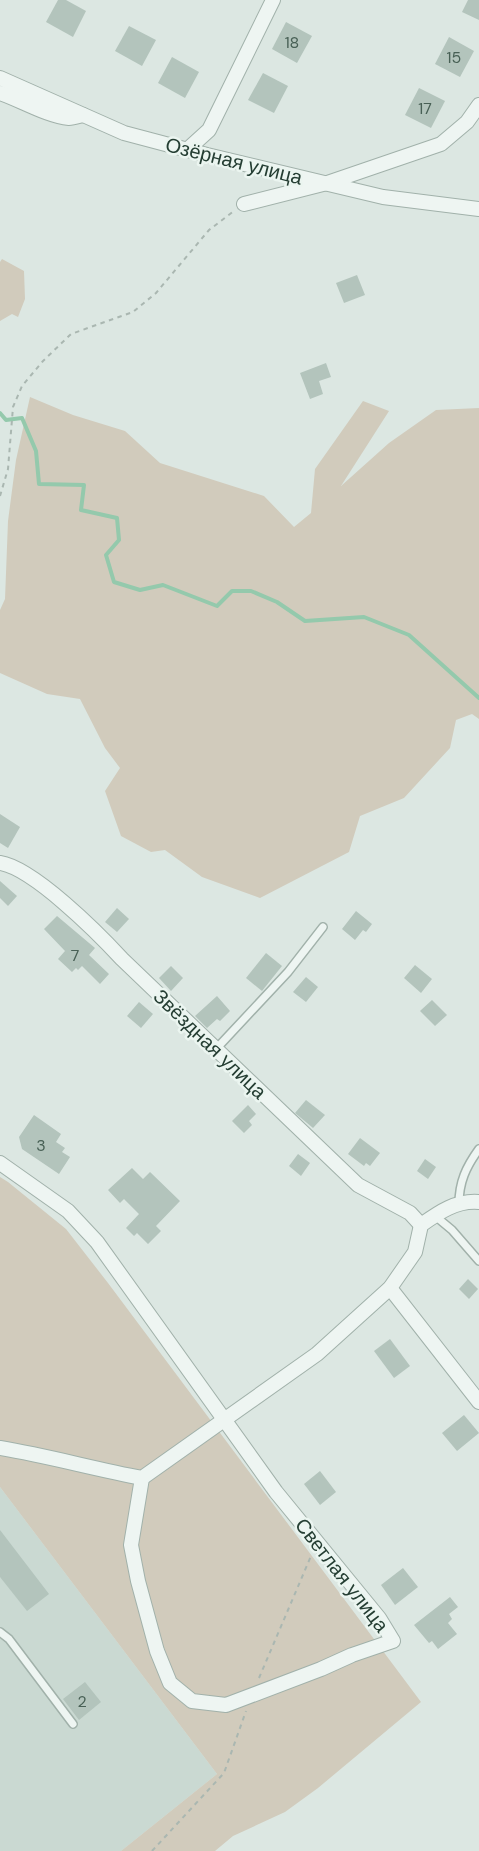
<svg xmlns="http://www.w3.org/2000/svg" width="479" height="1851" viewBox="0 0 479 1851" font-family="'DM Sans',sans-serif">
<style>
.built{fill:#cad9d2}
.green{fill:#d1cbbc}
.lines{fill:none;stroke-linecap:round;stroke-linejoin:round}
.stream{stroke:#94c9ac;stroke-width:4}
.building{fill:#b3c4bc}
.lane-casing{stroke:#a1b1aa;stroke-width:10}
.street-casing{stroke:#a1b1aa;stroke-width:16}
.path{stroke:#aab7b1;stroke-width:2;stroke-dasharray:4.5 4.5;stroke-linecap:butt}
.lane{stroke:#eef5f2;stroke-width:7}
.street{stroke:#eef5f2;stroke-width:14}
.labels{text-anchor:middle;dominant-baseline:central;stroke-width:5;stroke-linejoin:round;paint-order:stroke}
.number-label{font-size:16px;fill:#486055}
.street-label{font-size:20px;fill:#253e33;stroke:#ebf5f0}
</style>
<rect width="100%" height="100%" fill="#dce7e2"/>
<path class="built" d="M0,1487l217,287 -96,77h-121z"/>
<g class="green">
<path d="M2,259l22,12 1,28 -7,18 -6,-3 -12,7v-59z"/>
<path d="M30,397l43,18 52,16 35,32 104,33 30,31 17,-14 4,-44 48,-68 26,10 -48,75 48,-43 47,-33 43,-2v311l-7,-5 -16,6 -6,28 -46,50 -44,18 -11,36 -89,46 -58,-21 -37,-27 -14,2 -30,-16 -16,-45 15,-23 -15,-20 -25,-49 -33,-5 -47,-21v-63l5,-11 3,-78 8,-61z"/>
<path d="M0,1177l8,5 58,47 42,54 313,419 -103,86 -33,24 -52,24 -18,15h-94l96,-77 -217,-287z"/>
</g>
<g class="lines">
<path class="stream" d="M0,413l6,7 16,-2 14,33 3,33 45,1 -3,25 36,8 2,22 -13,15 8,27 26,8 23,-5 54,21 15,-15h19l26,11 28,19 59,-4 45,18 70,63"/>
</g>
<g class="building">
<path d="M58,0h8l20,11 -13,26 -27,-15z"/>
<path d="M468,0h11v20l-17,-8z"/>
<path d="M286,22l26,14 -15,27 -25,-14z"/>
<path d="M129,26l27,14 -14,26 -27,-15z"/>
<path d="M449,37l25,14 -14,26 -25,-13z"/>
<path d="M172,57l27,15 -14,26 -27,-15z"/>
<path d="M263,73l25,13 -14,27 -26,-13z"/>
<path d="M419,88l26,13 -14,27 -26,-13z"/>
<path d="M357,275l8,20 -21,8 -8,-20z"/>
<path d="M326,363l5,14 -12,4 4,13 -13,5 -10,-26z"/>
<path d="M0,814l20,13 -12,21 -8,-5z"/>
<path d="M0,881l17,15 -9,10 -8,-8z"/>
<path d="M117,908l12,11 -12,13 -12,-10z"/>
<path d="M356,911l16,13 -6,8 -3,-2 -8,10 -13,-11z"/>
<path d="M57,916l38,32 -6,7 20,19 -9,10 -18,-18 -4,4 -2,-2 -4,4 -14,-13 7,-8 -21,-22z"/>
<path d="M266,953l16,13 -20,25 -16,-13z"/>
<path d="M415,965l17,14 -11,14 -17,-15z"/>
<path d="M171,966l12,12 -12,13 -12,-13z"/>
<path d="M306,977l12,10 -12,15 -13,-10z"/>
<path d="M217,996l13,15 -10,10 -3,-2 -10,9 -12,-12z"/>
<path d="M432,1000l15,15 -12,11 -15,-15z"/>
<path d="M139,1002l14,12 -12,14 -14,-12z"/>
<path d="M306,1100l19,15 -12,13 -18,-15z"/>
<path d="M248,1105l8,9 -7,7 3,4 -8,8 -12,-12z"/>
<path d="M34,1115l27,19 -5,8 9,6 -3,4 8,5 -11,17 -37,-25 -3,-12z"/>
<path d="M360,1138l20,15 -10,13 -4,-3 -2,3 -16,-12z"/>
<path d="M298,1154l12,9 -9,13 -12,-10z"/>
<path d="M425,1159l11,8 -8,12 -11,-8z"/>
<path d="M132,1168l11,11 7,-7 30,29 -24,25 5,5 -13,13 -11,-11 -3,3 -8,-8 13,-14 -15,-15 -4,4 -12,-13z"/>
<path d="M468,1279l10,10 -9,10 -10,-10z"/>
<path d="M390,1339l20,27 -16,12 -20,-27z"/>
<path d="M464,1415l15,18 -22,18 -15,-18z"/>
<path d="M320,1471l16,21 -16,13 -16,-21z"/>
<path d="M0,1530l49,64 -22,17 -27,-34z"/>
<path d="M403,1568l15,19 -23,18 -14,-20z"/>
<path d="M450,1597l8,10 -9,7 3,5 -4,4 9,11 -19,15 -6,-8 -3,2 -15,-18z"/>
<path d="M85,1682l16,20 -22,18 -16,-21z"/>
</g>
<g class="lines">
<defs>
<g id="lane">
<path d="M216,1049l72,-77 35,-45"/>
<path d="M459,1204c0,-22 7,-37 20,-55"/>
<path d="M434,1215l18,15 27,31"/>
<path d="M0,1632l9,7 64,85"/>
</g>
<g id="street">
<path d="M0,78l124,55 83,22 176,42 96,12"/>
<path d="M0,93c21,7 47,23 69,25 4,0 10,-2 14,-3"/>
<path d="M187,150l22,-20 64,-130"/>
<path d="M244,204l83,-21 114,-39 26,-22 12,-17"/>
<path d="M0,863c33,5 98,70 122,96l236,226 52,28 11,12"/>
<path d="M0,1163l68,48 29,31 179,250 103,126 14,23 -41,14 -31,14 -95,36 -34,-4 -22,-18 -13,-32 -19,-70 -7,-36 11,-67"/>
<path d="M390,1288l89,114"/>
<path d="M0,1448c48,8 94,21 142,30l175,-124 73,-66 25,-36 6,-27c17,-12 35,-25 58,-23"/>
</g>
</defs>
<use href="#lane" class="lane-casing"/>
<use href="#street" class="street-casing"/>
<g class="path">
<path d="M0,496l8,-27 5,-62 9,-21 21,-25 28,-27 62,-22 23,-19 53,-63 25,-19"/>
<path d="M259,1678l52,-122"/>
<path d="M152,1851l72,-78 22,-62"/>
</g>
<use href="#lane" class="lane"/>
<use href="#street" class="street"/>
</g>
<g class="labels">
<g class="number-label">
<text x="292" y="42">18</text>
<text x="454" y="57">15</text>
<text x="425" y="108">17</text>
<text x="75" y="955">7</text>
<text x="41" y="1145">3</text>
<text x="82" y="1701">2</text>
</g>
<g class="street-label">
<text transform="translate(234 161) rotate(14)">Озёрная улица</text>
<text transform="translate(210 1044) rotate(44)">Звёздная улица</text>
<text transform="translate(342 1575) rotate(52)">Светлая улица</text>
</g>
</g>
</svg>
